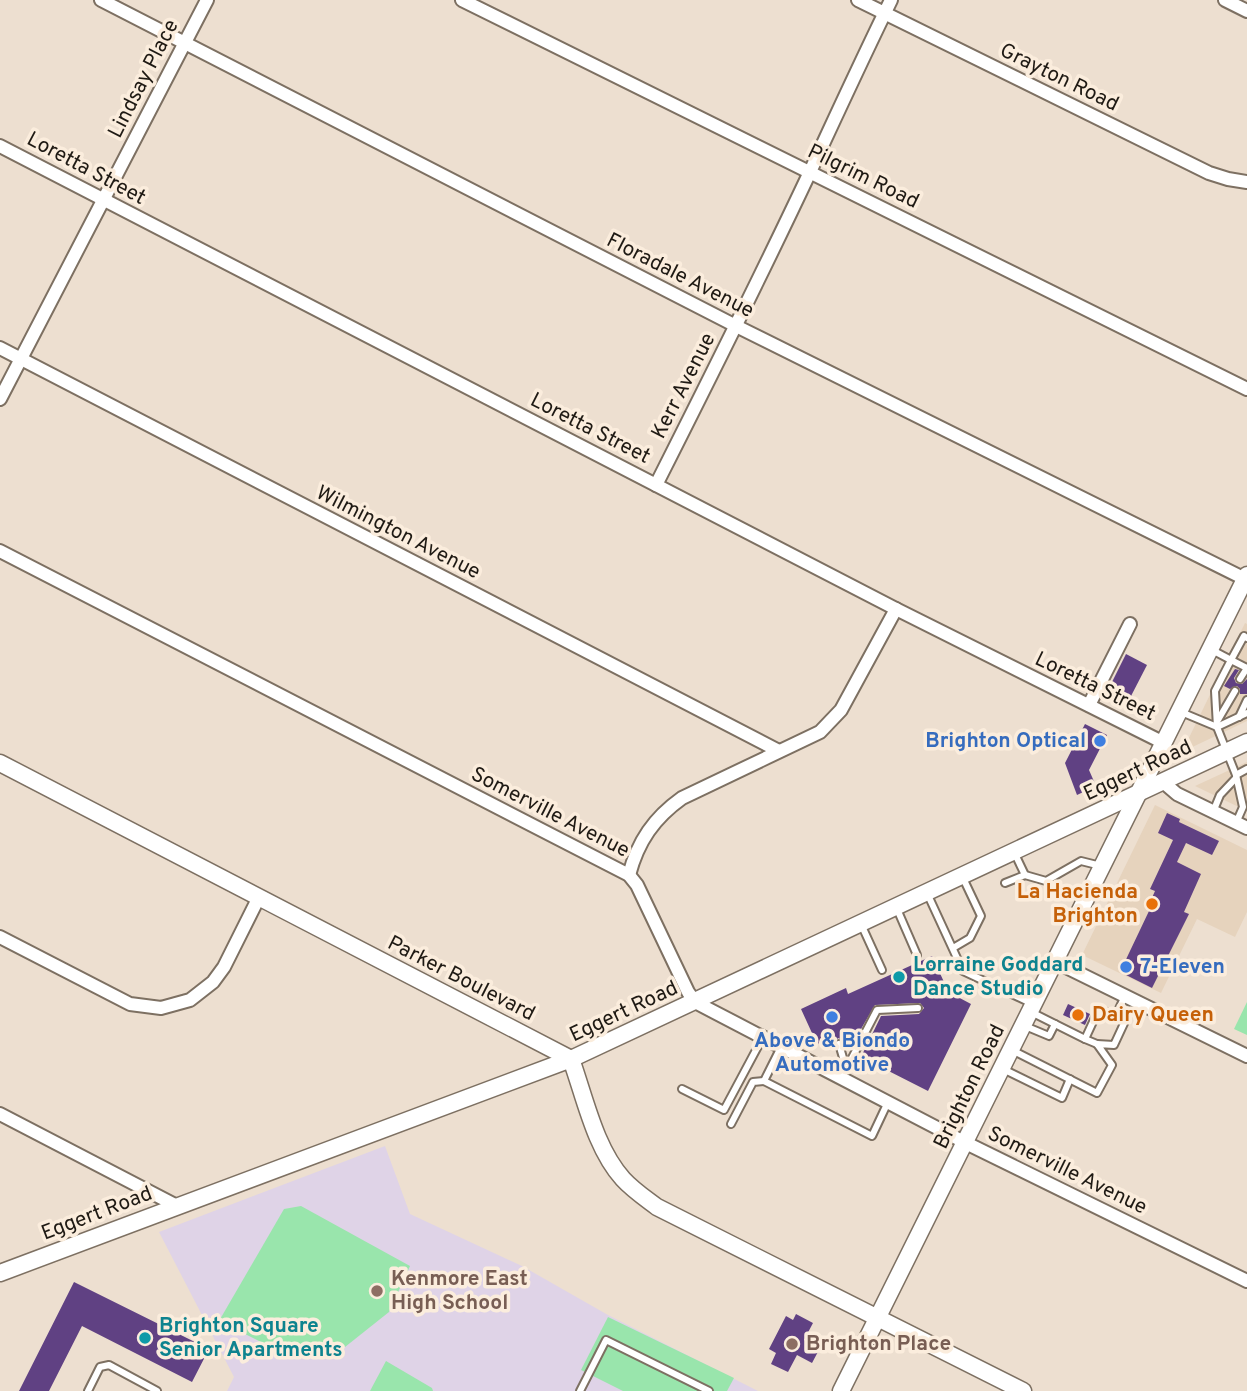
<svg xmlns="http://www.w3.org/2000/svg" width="1247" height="1391" viewBox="0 0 1247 1391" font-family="Overpass,sans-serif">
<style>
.built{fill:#e6d3bd}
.education{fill:#dfd3e7}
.green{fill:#99e5ac}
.building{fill:#604183}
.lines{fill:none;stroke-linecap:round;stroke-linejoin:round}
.service-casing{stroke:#7d7062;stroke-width:10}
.minor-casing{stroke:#7d7062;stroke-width:16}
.tertiary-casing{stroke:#7d7062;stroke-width:19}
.path{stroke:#9c9186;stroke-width:2.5;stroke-dasharray:3.5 5;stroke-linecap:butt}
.service{stroke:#fff;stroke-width:6}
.minor{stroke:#fff;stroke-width:12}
.tertiary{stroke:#fff;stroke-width:16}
.shop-dot{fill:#3f7fe0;stroke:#fbeddd;stroke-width:2.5}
.food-dot{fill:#e8710a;stroke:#fbeddd;stroke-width:2.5}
.culture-dot{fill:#0f9aa8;stroke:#fbeddd;stroke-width:2.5}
.education-dot{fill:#8d6e63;stroke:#fbeddd;stroke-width:2.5}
.labels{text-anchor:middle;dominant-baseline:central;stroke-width:7;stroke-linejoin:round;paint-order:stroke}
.street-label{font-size:21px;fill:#1f1a14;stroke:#fbeddd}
.shop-label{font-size:21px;font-weight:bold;fill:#366cbe;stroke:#fbeddd;text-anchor:end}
.food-label{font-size:21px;font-weight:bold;fill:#c56008;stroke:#fbeddd;text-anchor:end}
.culture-label{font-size:21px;font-weight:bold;fill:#0d838f;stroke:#fbeddd;text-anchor:start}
.education-label{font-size:21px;font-weight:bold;fill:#785e54;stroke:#fbeddd;text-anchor:start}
</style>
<rect width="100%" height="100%" fill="#eddfd0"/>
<g class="built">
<path d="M1245,623l2,1v97l-65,31z"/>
<path d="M1247,762v49l-52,-25z"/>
<path d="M1155,805l92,45v62l-12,25 -38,-18 -36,74 -79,-38z"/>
</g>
<path class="education" d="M385,1146l25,68 112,52 86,49 150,76h-531l7,-14 -75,-145z"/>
<g class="green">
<path d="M1247,1002v33l-13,-6z"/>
<path d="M301,1206l109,60 -21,46 -44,35 -38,7 -42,-10 -46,-23 65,-112z"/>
<path d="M608,1317l126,61 -7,13h-104l-42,-21z"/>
<path d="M386,1361l46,27 1,3h-63z"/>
</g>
<g class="building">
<path d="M1126,654l21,11 -17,33 -21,-10z"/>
<path d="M1235,669l4,1 -5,8 2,5 6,1 5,-5v15h-7v-5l-3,-3 -7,3 -6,-3z"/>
<path d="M1085,724l22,11 -18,35 7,16 -19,9 -12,-32z"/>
<path d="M1167,813l13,6 -1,3 40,19 -7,14 -26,-12 -9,19 24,12 -17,38 5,2 -37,74 -32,-16 29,-61 -2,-2 8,-18 -5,-2 23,-49 -15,-7z"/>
<path d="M932,956l12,26 -5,5 32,17 -43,87 -67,-34 20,-41 38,-2 5,-6 -4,-5 -45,2 -21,36 -6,-3 -5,2 -5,-2 -5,7 -6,3 -3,-7 -7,3 -16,-35 45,-21 2,6z"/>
<path d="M1068,1004l22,10 -5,11 -22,-10z"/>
<path d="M74,1282l135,67 -17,33 -110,-56 -33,65h-30z"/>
<path d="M796,1314l17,9 -9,17 16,8 -8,15 -15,-8 -9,17 -17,-8 5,-11 -7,-4 17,-33 7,4z"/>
</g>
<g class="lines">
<defs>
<g id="service">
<path d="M1212,650l19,10 13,-24 3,2"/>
<path d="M1240,679l7,-11"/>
<path d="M1181,712l36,15 30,-14"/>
<path d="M1239,717l8,-17"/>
<path d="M1218,720l17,-29"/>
<path d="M1236,775l11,-6"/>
<path d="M1213,812l7,-17 16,-17"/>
<path d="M1236,823l7,-16 -7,-32 -19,-48 -2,-36 16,-31 16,8"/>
<path d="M1014,852l11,23"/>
<path d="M1005,883l20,-8 21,6 35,-20 20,5"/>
<path d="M927,893l36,78 70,33"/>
<path d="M897,909l20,46"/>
<path d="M861,924l21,46"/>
<path d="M953,948l17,-10 11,-22 -18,-38"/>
<path d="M1031,1012l54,27"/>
<path d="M1025,1026l24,10 6,-12"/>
<path d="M839,1044l7,24"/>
<path d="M1097,1044l-12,-5 13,-28 19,2"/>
<path d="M781,1047l-17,34 108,55 16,-34"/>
<path d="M1012,1050l85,43 15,-28 -15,-21 17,1 13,-28 -10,-4 8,-17"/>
<path d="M1003,1069l59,29 8,-19"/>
<path d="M842,1077l35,-67 41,-2"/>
<path d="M682,1089l42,21 39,-73"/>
<path d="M731,1124l22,-42 11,-1"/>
<path d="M88,1391l12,-24 9,-2 48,26"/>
<path d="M580,1391l26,-51 103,51"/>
</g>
<g id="minor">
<path d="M101,0l635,326 509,253"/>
<path d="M462,0l785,389"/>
<path d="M858,0l351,173 19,6 19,3"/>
<path d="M1225,0l22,11"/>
<path d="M0,146l896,463 268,134"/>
<path d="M0,348l779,403"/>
<path d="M0,399l207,-399"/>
<path d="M656,485c52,-103 104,-207 153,-311 27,-58 54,-117 82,-174"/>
<path d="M0,551l629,324 8,10 51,107 7,10 271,141 281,138"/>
<path d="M1089,705l41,-81"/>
<path d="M1163,782l14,12 70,34"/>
<path d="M629,875c9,-34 25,-57 53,-77l138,-66 21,-22 55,-101"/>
<path d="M0,937l130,67 31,4 29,-8 23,-18 11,-15 35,-70"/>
<path d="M1056,962l191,94"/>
<path d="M0,1114l177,92"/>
</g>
<g id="tertiary">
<path d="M0,763l571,296c14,39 24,89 52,120 10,11 22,19 34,28l366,184"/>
<path d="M0,1273l571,-214 676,-317"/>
<path d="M841,1391l406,-816"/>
</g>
</defs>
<use href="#service" class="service-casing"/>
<use href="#minor" class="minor-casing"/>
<use href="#tertiary" class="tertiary-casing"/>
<path class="path" d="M1186,740l5,9"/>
<use href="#service" class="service"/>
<use href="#minor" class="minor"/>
<use href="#tertiary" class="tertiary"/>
</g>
<g class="shop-dot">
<circle cx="1100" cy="741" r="7"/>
<circle cx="1126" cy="967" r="7"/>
<circle cx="832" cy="1017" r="7"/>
</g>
<g class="food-dot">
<circle cx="1152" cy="904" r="7"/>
<circle cx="1078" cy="1015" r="7"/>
</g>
<g class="culture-dot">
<circle cx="899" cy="977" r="7"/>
<circle cx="145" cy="1338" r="7"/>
</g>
<g class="education-dot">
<circle cx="377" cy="1291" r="7"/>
<circle cx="792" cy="1344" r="7"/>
</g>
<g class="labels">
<g class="street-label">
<text transform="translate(1059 78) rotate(26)">Grayton Road</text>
<text transform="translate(144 79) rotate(-63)">Lindsay Place</text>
<text transform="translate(86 169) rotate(28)">Loretta Street</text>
<text transform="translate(863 177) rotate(26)">Pilgrim Road</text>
<text transform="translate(680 276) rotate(27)">Floradale Avenue</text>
<text transform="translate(684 386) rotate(-63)">Kerr Avenue</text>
<text transform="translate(590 429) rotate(27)">Loretta Street</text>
<text transform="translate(398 533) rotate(27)">Wilmington Avenue</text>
<text transform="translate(1095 687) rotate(26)">Loretta Street</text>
<text transform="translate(1138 771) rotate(-25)">Eggert Road</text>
<text transform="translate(550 813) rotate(27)">Somerville Avenue</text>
<text transform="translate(461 979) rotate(27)">Parker Boulevard</text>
<text transform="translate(624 1012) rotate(-25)">Eggert Road</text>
<text transform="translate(970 1087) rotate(-64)">Brighton Road</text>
<text transform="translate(1067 1171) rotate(26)">Somerville Avenue</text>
<text transform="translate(97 1214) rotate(-21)">Eggert Road</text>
</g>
<g class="shop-label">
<text x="1086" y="741">Brighton Optical</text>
<text x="1140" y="967" text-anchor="start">7-Eleven</text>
<text x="832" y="1041" text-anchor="middle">Above &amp; Biondo<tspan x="832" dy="24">Automotive</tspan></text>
</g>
<g class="food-label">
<text x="1138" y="892">La Hacienda<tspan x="1138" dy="24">Brighton</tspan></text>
<text x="1092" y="1015" text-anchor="start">Dairy Queen</text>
</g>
<g class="culture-label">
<text x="913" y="965">Lorraine Goddard<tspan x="913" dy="24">Dance Studio</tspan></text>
<text x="159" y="1326">Brighton Square<tspan x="159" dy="24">Senior Apartments</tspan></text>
</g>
<g class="education-label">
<text x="391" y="1279">Kenmore East<tspan x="391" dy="24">High School</tspan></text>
<text x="806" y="1344">Brighton Place</text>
</g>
</g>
</svg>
